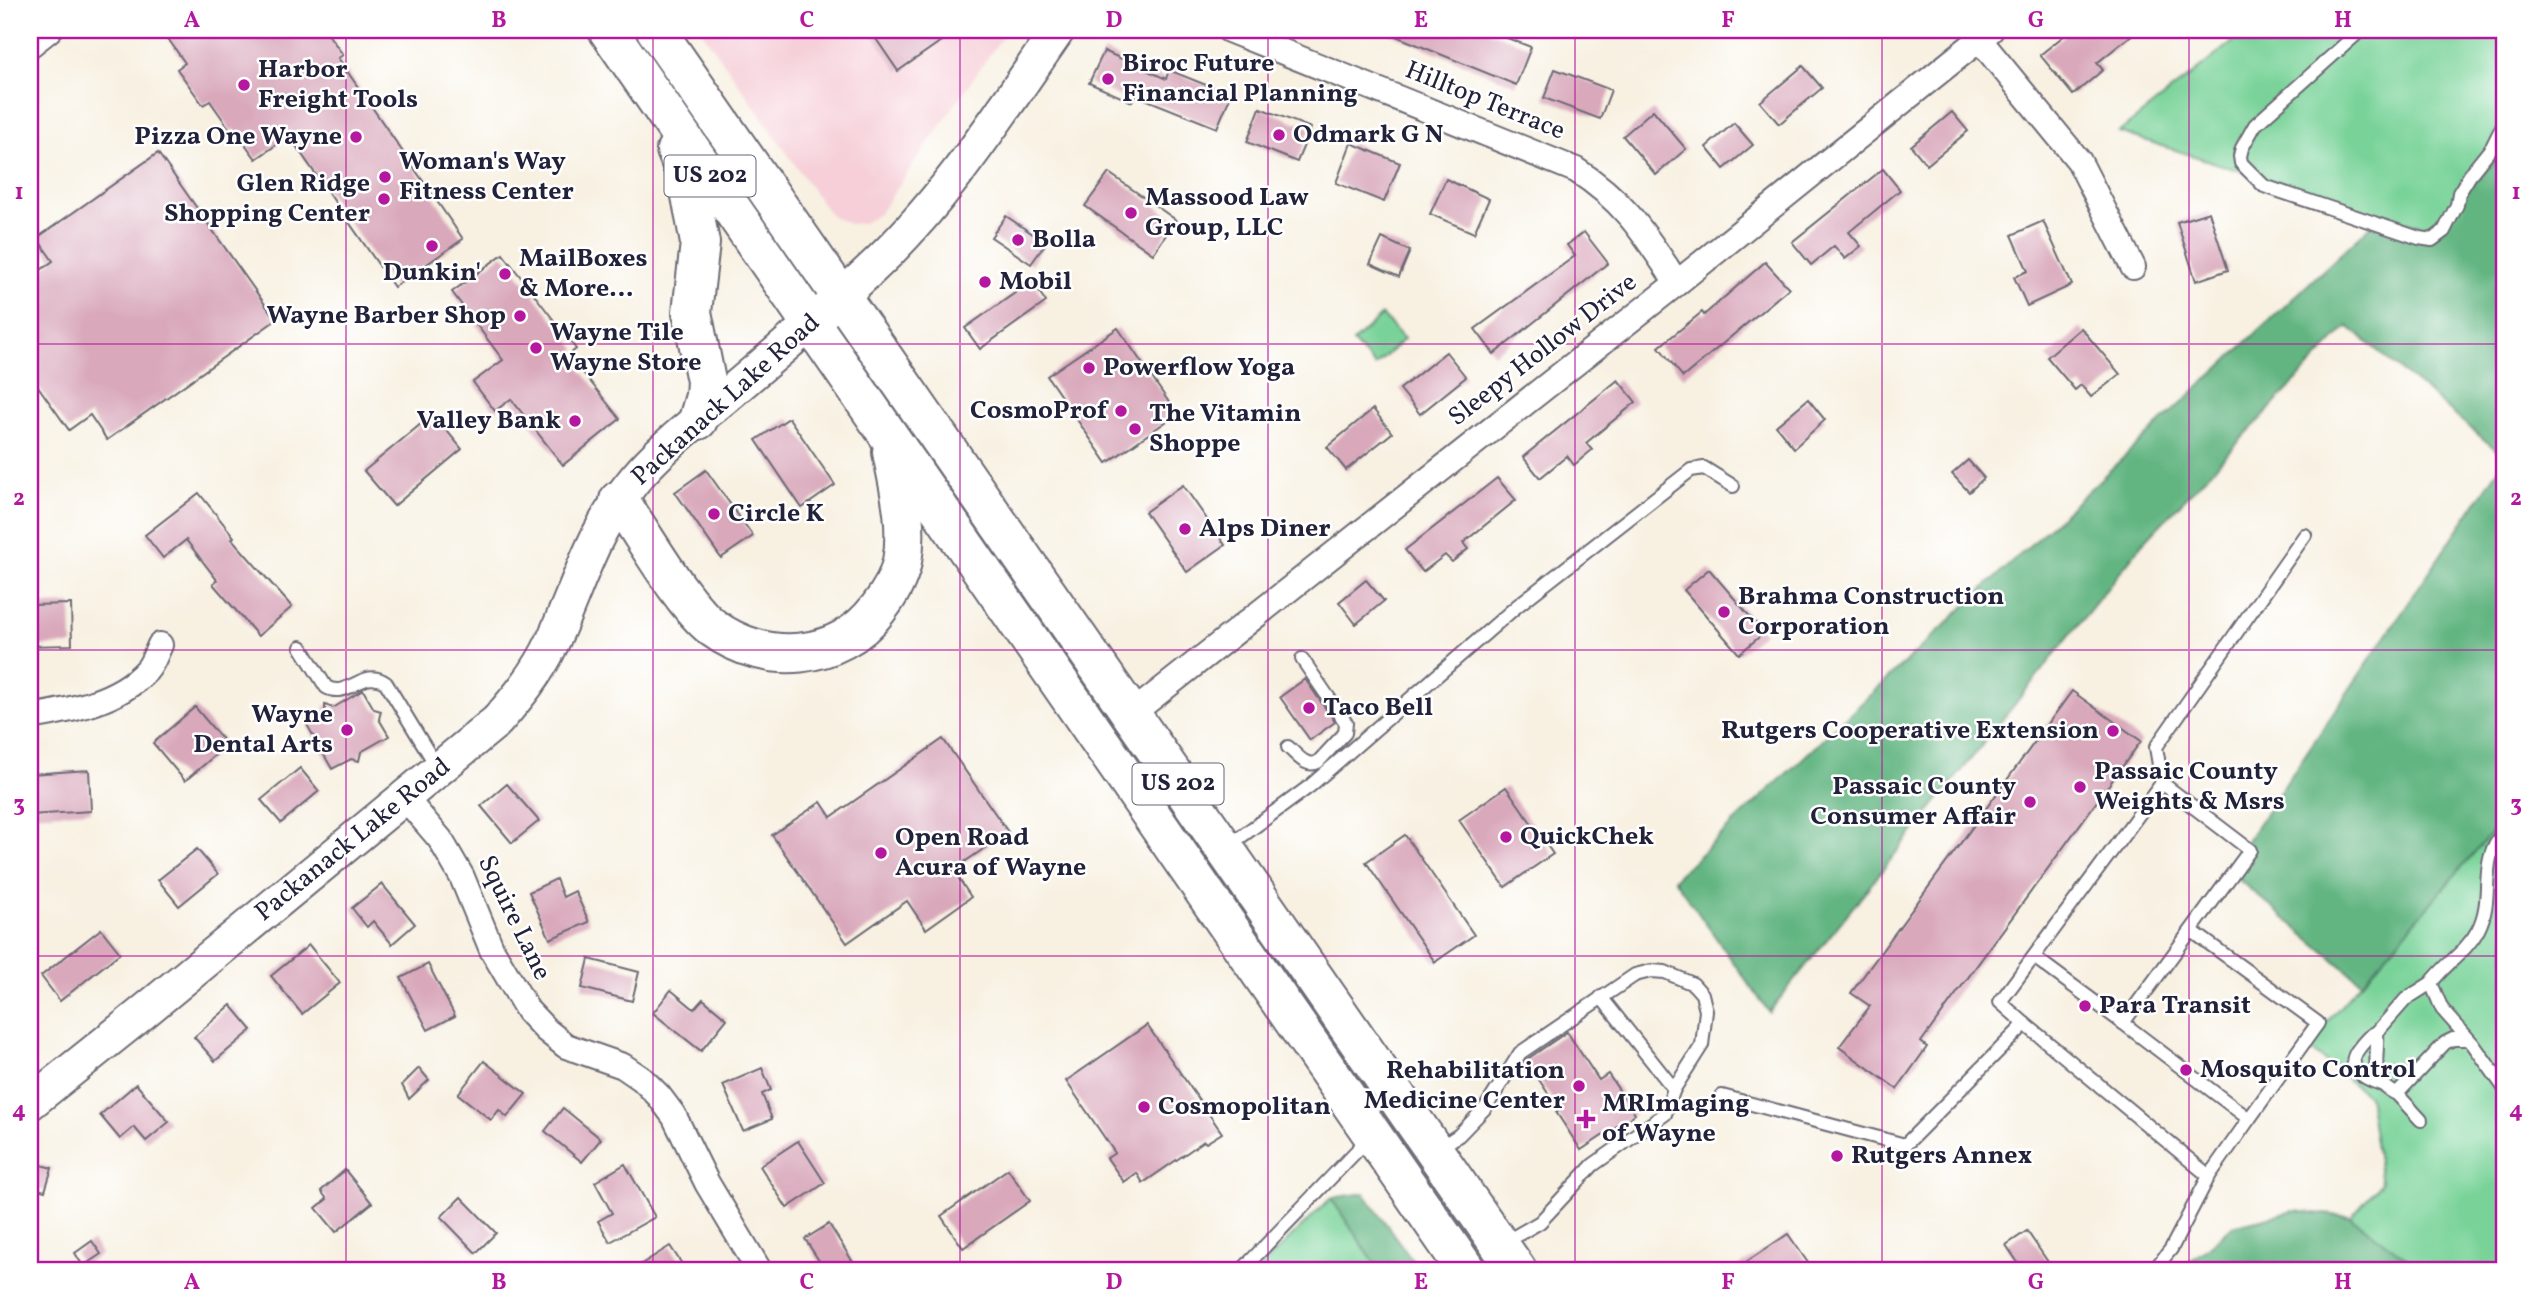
<svg xmlns="http://www.w3.org/2000/svg" width="2535" height="1300" viewBox="0 0 2535 1300" font-family="Vollkorn,serif">
<style>
.built{fill:#f6cfd8}
.green{fill:#79d399;stroke:#4e7a6a;stroke-width:2}
.forest{fill:#62b581;stroke:#426c5e;stroke-width:2}
.building{fill:#d9a9bb}
.lines{fill:none;stroke-linecap:round;stroke-linejoin:round}
.lane-casing{stroke:#6d6a75;stroke-width:16}
.street-casing{stroke:#6d6a75;stroke-width:28}
.secondary-casing{stroke:#6d6a75;stroke-width:37}
.highway-casing{stroke:#6d6a75;stroke-width:42}
.lane{stroke:#fff;stroke-width:12}
.street{stroke:#fff;stroke-width:24}
.secondary{stroke:#fff;stroke-width:33}
.highway{stroke:#fff;stroke-width:38}
.grid{fill:none;stroke:#b5179e;stroke-width:2;stroke-opacity:0.55}
.poi-dot{fill:#b5179e;stroke:#fff;stroke-width:2.5}
.labels{text-anchor:middle;dominant-baseline:central;stroke-width:5;stroke-linejoin:round;paint-order:stroke}
.shield{fill:#fff;stroke:#646476;stroke-width:2}
.shield-label{font-size:24px;font-weight:bold;fill:#22223b}
.poi-label{font-size:26px;font-weight:bold;fill:#22223b;stroke:#fff;text-anchor:start}
.street-label{font-size:26px;fill:#22223b;stroke:#fff}
.neatline{fill:none;stroke:#b5179e;stroke-width:2.5}
.grid-label{font-size:23px;text-anchor:middle;font-weight:bold;fill:#b5179e}
</style>
<rect width="100%" height="100%" fill="#fff"/>
<filter id="ink" filterUnits="userSpaceOnUse"><feTurbulence type="fractalNoise" baseFrequency=".0143" numOctaves="2"/><feDisplacementMap in="SourceGraphic" scale="14" xChannelSelector="R" yChannelSelector="G"/><feConvolveMatrix kernelMatrix="1 2 1 2 8 2 1 2 1" color-interpolation-filters="sRGB"/></filter>
<filter id="wash" filterUnits="userSpaceOnUse"><feTurbulence type="fractalNoise" baseFrequency=".00686" numOctaves="4" result="noise"/><feDisplacementMap in="SourceGraphic" scale="28" xChannelSelector="R" yChannelSelector="G"/><feGaussianBlur stdDeviation="1.57" result="paint"/><feColorMatrix in="noise" values="0 0 0 0 0 0 0 0 0 0 0 0 0 0 0 0 0 1.4 0 .05"/><feComposite in="paint" operator="in"/></filter>
<g filter="url(#wash)">
<rect width="100%" height="100%" fill="#f8f1e2"/>
<path class="built" d="M701,30h306l-128,184 -15,9 -15,1 -19,-9z"/>
<g class="green">
<path d="M2248,30h257v120l-73,78 -51,-12 -262,-84z"/>
<path d="M1382,315l22,24 -29,27 -22,-24z"/>
<path d="M2505,817v453h-325l53,-44 61,-15 57,6 30,-34 -13,-87 -62,-50z"/>
<path d="M1331,1198l48,72h-115l-3,-3z"/>
</g>
<g class="forest">
<path d="M2505,150v307l-157,-131 -203,215 -376,471 -95,-133 707,-663 51,12z"/>
<path d="M2505,460v357l-143,166 -135,-113z"/>
<path d="M1364,1193l55,77h-40l-48,-72z"/>
<path d="M2294,1211l57,6 71,53h-242l53,-44z"/>
</g>
<g id="blocks">
<g class="building">
<path d="M162,30h163l18,25 -5,3 125,181 -69,48 -105,-151 -33,23 -22,-30 -3,2 -21,-30 -7,4 -26,-36 8,-6z"/>
<path d="M870,30h87l-59,41z"/>
<path d="M1381,30h105l45,17 -15,38z"/>
<path d="M2071,30h67l-41,33 6,7 -30,25 -33,-40z"/>
<path d="M1104,51l62,28 3,-9 62,25 -14,33 -82,-33 -3,7 -43,-19z"/>
<path d="M1803,66l19,22 -43,36 -19,-22z"/>
<path d="M1555,69l56,21 -11,29 -56,-21z"/>
<path d="M1260,108l51,20 -14,34 -50,-20z"/>
<path d="M1653,110l33,39 -30,26 -33,-39z"/>
<path d="M1952,112l16,19 -41,34 -16,-19z"/>
<path d="M1734,123l19,22 -29,24 -18,-22z"/>
<path d="M1351,143l49,20 -16,39 -48,-19z"/>
<path d="M158,153l118,167 -169,120 -17,-25 -21,15 -39,-55v-97l23,-17 -16,-23z"/>
<path d="M1883,169l17,21 -51,42 12,14 -16,13 -11,-13 -23,19 -19,-23z"/>
<path d="M1109,173l67,47 -23,34 -68,-48z"/>
<path d="M1446,179l43,20 -15,34 -44,-19z"/>
<path d="M2209,212l19,58 -32,11 -19,-59z"/>
<path d="M1006,216l40,27 -15,21 -40,-27z"/>
<path d="M2043,221l29,64 -45,21 -13,-29 14,-6 -16,-36z"/>
<path d="M1584,232l24,31 -114,91 -19,-25 100,-73 -8,-11z"/>
<path d="M1382,238l28,13 -11,26 -29,-13z"/>
<path d="M503,254l73,95 -7,6 51,64 -57,46 -52,-66 -16,12 -22,-29 30,-22 -51,-68z"/>
<path d="M1765,262l24,26 -106,89 -24,-30 43,-35 2,3z"/>
<path d="M1032,281l14,21 -66,47 -15,-21z"/>
<path d="M1118,328l59,86 -70,49 -60,-87z"/>
<path d="M2081,328l39,46 -29,23 -10,-12 -6,5 -28,-33z"/>
<path d="M1446,352l20,25 -46,37 -20,-25z"/>
<path d="M1618,380l18,22 -50,41 6,7 -18,15 -7,-9 -27,22 -17,-21z"/>
<path d="M1808,399l17,21 -31,28 -18,-22z"/>
<path d="M1373,409l19,24 -46,37 -19,-23z"/>
<path d="M433,414l29,35 -68,57 -30,-35z"/>
<path d="M789,418l46,67 -33,23 -46,-68z"/>
<path d="M1968,460l16,18 -15,14 -17,-18z"/>
<path d="M706,470l47,66 -32,22 -46,-66z"/>
<path d="M1497,478l19,22 -53,43 5,6 -16,13 -7,-7 -22,17 -18,-22z"/>
<path d="M1183,485l42,60 -38,27 -42,-60z"/>
<path d="M199,493l35,44 -2,2 60,68 -34,29 -45,-52 4,-4 -31,-40 -23,18 -18,-23z"/>
<path d="M1709,569l55,64 -25,21 -55,-64z"/>
<path d="M1366,580l18,21 -28,23 -17,-22z"/>
<path d="M71,604l1,41 -42,1v-41z"/>
<path d="M1305,679l30,43 -25,18 -30,-43z"/>
<path d="M363,690l11,19 7,2 -2,8 10,17 -28,16 -2,9 -8,-2 -19,10 -26,-46 19,-10v-8l8,3z"/>
<path d="M2072,691l69,50 -220,301 6,5 -30,42 -58,-42 31,-41 -19,-13z"/>
<path d="M195,707l32,38 -42,36 -32,-38z"/>
<path d="M943,739l65,93 -55,38 18,27 -45,32 -19,-28 -60,42 -75,-108 49,-33 10,15z"/>
<path d="M300,768l19,23 -38,32 -20,-23z"/>
<path d="M89,770l2,41 -61,4v-41z"/>
<path d="M507,784l32,37 -27,22 -31,-37z"/>
<path d="M1506,787l47,67 -48,33 -46,-67z"/>
<path d="M1405,835l69,100 -39,27 -69,-100z"/>
<path d="M197,849l21,25 -39,32 -21,-26z"/>
<path d="M556,879l7,18 12,-6 14,31 -39,17 -21,-47z"/>
<path d="M382,884l33,40 -23,20 -19,-23 -6,6 -15,-19z"/>
<path d="M101,929l19,24 -60,48 -19,-25z"/>
<path d="M309,945l31,38 -38,31 -31,-38z"/>
<path d="M589,959l50,13 -7,29 -50,-13z"/>
<path d="M428,964l27,52 -27,14 -27,-52z"/>
<path d="M671,990l23,19 9,-10 24,20 -26,32 -48,-38z"/>
<path d="M231,1005l21,25 -37,31 -21,-24z"/>
<path d="M1147,1025l75,108 -16,10 -2,-2 -61,42 -6,-10 -13,9 -17,-24 8,-5 -49,-72z"/>
<path d="M1567,1032l32,48 9,-6 27,40 -54,36 -25,-38 3,-2 -33,-50z"/>
<path d="M484,1061l42,33 -19,23 -8,-7 -8,10 -33,-26z"/>
<path d="M419,1068l10,12 -20,19 -7,-14z"/>
<path d="M762,1068l9,22 -9,4 10,25 -29,12 -20,-46z"/>
<path d="M136,1084l33,38 -23,19 -12,-14 -14,12 -20,-24z"/>
<path d="M563,1108l38,31 -19,23 -37,-31z"/>
<path d="M798,1141l27,42 -38,25 -27,-42z"/>
<path d="M30,1162l22,6 -7,23 -15,-4z"/>
<path d="M625,1164l30,53 -45,25 -12,-21 14,-8 -17,-31z"/>
<path d="M1008,1169l22,32 -67,47 -22,-32z"/>
<path d="M345,1170l27,33 -36,29 -20,-24 11,-9 -6,-8z"/>
<path d="M461,1197l35,36 -20,20 -35,-36z"/>
<path d="M829,1224l29,46h-33l-20,-31z"/>
<path d="M2027,1231l21,31 -11,8h-14l-17,-25z"/>
<path d="M1788,1234l25,36h-79z"/>
<path d="M92,1241l9,13 -18,12 -8,-13z"/>
<path d="M670,1246l16,24h-54z"/>
</g>
</g>
</g>
<g filter="url(#ink)">
<use href="#blocks" fill-opacity="0" stroke="#6d6a75" stroke-width="2"/>
<g class="lines">
<defs>
<g id="lane">
<path d="M2361,30l-106,95 -13,23 -2,8 1,7 23,23 155,52 13,2 12,-9 13,-26 2,-12 13,-21 20,-25 13,-26"/>
<path d="M301,647l25,40c22,13 38,-21 60,-4l51,84"/>
<path d="M1288,747c9,8 18,21 30,15l27,-29 1,-10 -44,-64"/>
<path d="M2162,783l-6,-36 149,-212"/>
<path d="M2505,831c-29,29 -9,65 -27,99 -11,21 -33,34 -47,53l11,26 31,35 32,45"/>
<path d="M1227,847l83,-61 207,-180 174,-136 13,-2 29,18"/>
<path d="M1601,997l73,92"/>
<path d="M2123,1023l126,96 69,-96 -126,-92"/>
<path d="M2025,1024l-25,-22 162,-219 88,67 -127,173 -89,-66"/>
<path d="M2377,1032c-8,3 -12,9 -17,15 -17,20 3,31 21,37"/>
<path d="M2397,1094c-30,-13 -18,-35 -20,-62l29,-33 25,-16"/>
<path d="M1722,1096l183,49 120,-121 184,152 -38,73 -17,21"/>
<path d="M2421,1120l-24,-26 48,-51 8,-4h14"/>
<path d="M1438,1149l21,-14 27,-28 34,-54 115,-78 16,-4 14,1 28,12 9,10 4,17 -4,34 -28,44 -9,25 -72,51 -53,57 -38,22"/>
<path d="M2209,1176l40,-57"/>
<path d="M1242,1270l128,-133"/>
</g>
<g id="street">
<path d="M1229,30l347,140c50,32 69,65 101,113"/>
<path d="M1979,39l100,122 54,106"/>
<path d="M30,45l19,-15"/>
<path d="M1130,715l547,-432 314,-253"/>
<path d="M30,717c41,-7 88,-15 117,-47 6,-7 9,-17 13,-25"/>
<path d="M405,798l35,41 22,38 30,73 36,61 18,19 20,16 57,20 19,13 17,17 15,20 33,67 52,87"/>
</g>
<path id="secondary" d="M30,1103l110,-88 357,-294c21,-24 41,-48 55,-78 28,-60 39,-111 83,-164 26,-31 59,-56 90,-82 48,-41 97,-82 144,-126 76,-70 130,-156 189,-241"/>
<g id="highway">
<path d="M608,30l858,1240"/>
<path d="M656,30l861,1240"/>
<path d="M676,150l12,30 12,63 -8,69 14,69 -1,15 -7,24"/>
<path d="M619,500c25,35 62,103 94,128 52,38 125,34 165,-19 12,-15 20,-29 24,-47 7,-38 -3,-74 -10,-110"/>
</g>
</defs>
<use href="#lane" class="lane-casing"/>
<use href="#street" class="street-casing"/>
<use href="#secondary" class="secondary-casing"/>
<use href="#highway" class="highway-casing"/>
<use href="#lane" class="lane"/>
<use href="#street" class="street"/>
<use href="#secondary" class="secondary"/>
<use href="#highway" class="highway"/>
</g>
</g>
<path class="grid" d="M346,30v1240M653,30v1240M960,30v1240M1268,30v1240M1575,30v1240M1882,30v1240M2189,30v1240M30,344h2475M30,650h2475M30,956h2475"/>
<g class="poi-dot">
<circle cx="1108" cy="79" r="7"/>
<circle cx="244" cy="85" r="7"/>
<circle cx="1279" cy="135" r="7"/>
<circle cx="356" cy="137" r="7"/>
<circle cx="385" cy="177" r="7"/>
<circle cx="384" cy="199" r="7"/>
<circle cx="1131" cy="213" r="7"/>
<circle cx="1018" cy="240" r="7"/>
<circle cx="432" cy="246" r="7"/>
<circle cx="505" cy="274" r="7"/>
<circle cx="985" cy="282" r="7"/>
<circle cx="520" cy="316" r="7"/>
<circle cx="536" cy="348" r="7"/>
<circle cx="1089" cy="368" r="7"/>
<circle cx="1121" cy="411" r="7"/>
<circle cx="575" cy="421" r="7"/>
<circle cx="1135" cy="429" r="7"/>
<circle cx="714" cy="514" r="7"/>
<circle cx="1185" cy="529" r="7"/>
<circle cx="1724" cy="612" r="7"/>
<circle cx="1309" cy="708" r="7"/>
<circle cx="347" cy="730" r="7"/>
<circle cx="2113" cy="731" r="7"/>
<circle cx="2080" cy="787" r="7"/>
<circle cx="2030" cy="802" r="7"/>
<circle cx="1506" cy="837" r="7"/>
<circle cx="881" cy="853" r="7"/>
<circle cx="2085" cy="1006" r="7"/>
<circle cx="2186" cy="1070" r="7"/>
<circle cx="1579" cy="1086" r="7"/>
<circle cx="1144" cy="1107" r="7"/>
<path d="M1582.5 1108.5h7v7h7v7h-7v7h-7v-7h-7v-7h7z"/>
<circle cx="1837" cy="1156" r="7"/>
</g>
<g class="labels">
<g class="shield">
<rect x="664.5" y="155.5" width="91" height="41" rx="5"/>
<rect x="1132.5" y="763.5" width="91" height="41" rx="5"/>
</g>
<g class="shield-label">
<text x="710" y="176">US 202</text>
<text x="1178" y="784">US 202</text>
</g>
<g class="poi-label">
<text x="1122" y="64">Biroc Future<tspan x="1122" dy="30">Financial Planning</tspan></text>
<text x="258" y="70">Harbor<tspan x="258" dy="30">Freight Tools</tspan></text>
<text x="1293" y="135">Odmark G N</text>
<text x="342" y="137" text-anchor="end">Pizza One Wayne</text>
<text x="399" y="162">Woman's Way<tspan x="399" dy="30">Fitness Center</tspan></text>
<text x="370" y="184" text-anchor="end">Glen Ridge<tspan x="370" dy="30">Shopping Center</tspan></text>
<text x="1145" y="198">Massood Law<tspan x="1145" dy="30">Group, LLC</tspan></text>
<text x="1032" y="240">Bolla</text>
<text x="519" y="259">MailBoxes<tspan x="519" dy="30">&amp; More...</tspan></text>
<text x="432" y="273" text-anchor="middle">Dunkin'</text>
<text x="999" y="282">Mobil</text>
<text x="506" y="316" text-anchor="end">Wayne Barber Shop</text>
<text x="550" y="333">Wayne Tile<tspan x="550" dy="30">Wayne Store</tspan></text>
<text x="1103" y="368">Powerflow Yoga</text>
<text x="1107" y="411" text-anchor="end">CosmoProf</text>
<text x="1149" y="414">The Vitamin<tspan x="1149" dy="30">Shoppe</tspan></text>
<text x="561" y="421" text-anchor="end">Valley Bank</text>
<text x="728" y="514">Circle K</text>
<text x="1199" y="529">Alps Diner</text>
<text x="1738" y="597">Brahma Construction<tspan x="1738" dy="30">Corporation</tspan></text>
<text x="1323" y="708">Taco Bell</text>
<text x="333" y="715" text-anchor="end">Wayne<tspan x="333" dy="30">Dental Arts</tspan></text>
<text x="2099" y="731" text-anchor="end">Rutgers Cooperative Extension</text>
<text x="2094" y="772">Passaic County<tspan x="2094" dy="30">Weights &amp; Msrs</tspan></text>
<text x="2016" y="787" text-anchor="end">Passaic County<tspan x="2016" dy="30">Consumer Affair</tspan></text>
<text x="1520" y="837">QuickChek</text>
<text x="895" y="838">Open Road<tspan x="895" dy="30">Acura of Wayne</tspan></text>
<text x="2099" y="1006">Para Transit</text>
<text x="2200" y="1070">Mosquito Control</text>
<text x="1565" y="1071" text-anchor="end">Rehabilitation<tspan x="1565" dy="30">Medicine Center</tspan></text>
<text x="1602" y="1104">MRImaging<tspan x="1602" dy="30">of Wayne</tspan></text>
<text x="1158" y="1107">Cosmopolitan</text>
<text x="1851" y="1156">Rutgers Annex</text>
</g>
<g class="street-label">
<text transform="translate(1485 101) rotate(22)">Hilltop Terrace</text>
<text transform="translate(1543 350) rotate(-38)">Sleepy Hollow Drive</text>
<text transform="translate(726 400) rotate(-42)">Packanack Lake Road</text>
<text transform="translate(353 840) rotate(-39)">Packanack Lake Road</text>
<text transform="translate(514 918) rotate(64)">Squire Lane</text>
</g>
</g>
<rect width="2535" height="1300" fill="none" stroke="#fff" stroke-width="77"/>
<rect x="38" y="38" width="2458" height="1224" class="neatline"/>
<g class="grid-label">
<text x="192" y="27">A</text>
<text x="499" y="27">B</text>
<text x="807" y="27">C</text>
<text x="1114" y="27">D</text>
<text x="1421" y="27">E</text>
<text x="1728" y="27">F</text>
<text x="2036" y="27">G</text>
<text x="2343" y="27">H</text>
<text x="19" y="199">1</text>
<text x="2516" y="199">1</text>
<text x="19" y="505">2</text>
<text x="2516" y="505">2</text>
<text x="19" y="811">3</text>
<text x="2516" y="811">3</text>
<text x="19" y="1117">4</text>
<text x="2516" y="1117">4</text>
<text x="192" y="1289">A</text>
<text x="499" y="1289">B</text>
<text x="807" y="1289">C</text>
<text x="1114" y="1289">D</text>
<text x="1421" y="1289">E</text>
<text x="1728" y="1289">F</text>
<text x="2036" y="1289">G</text>
<text x="2343" y="1289">H</text>
</g>
</svg>
